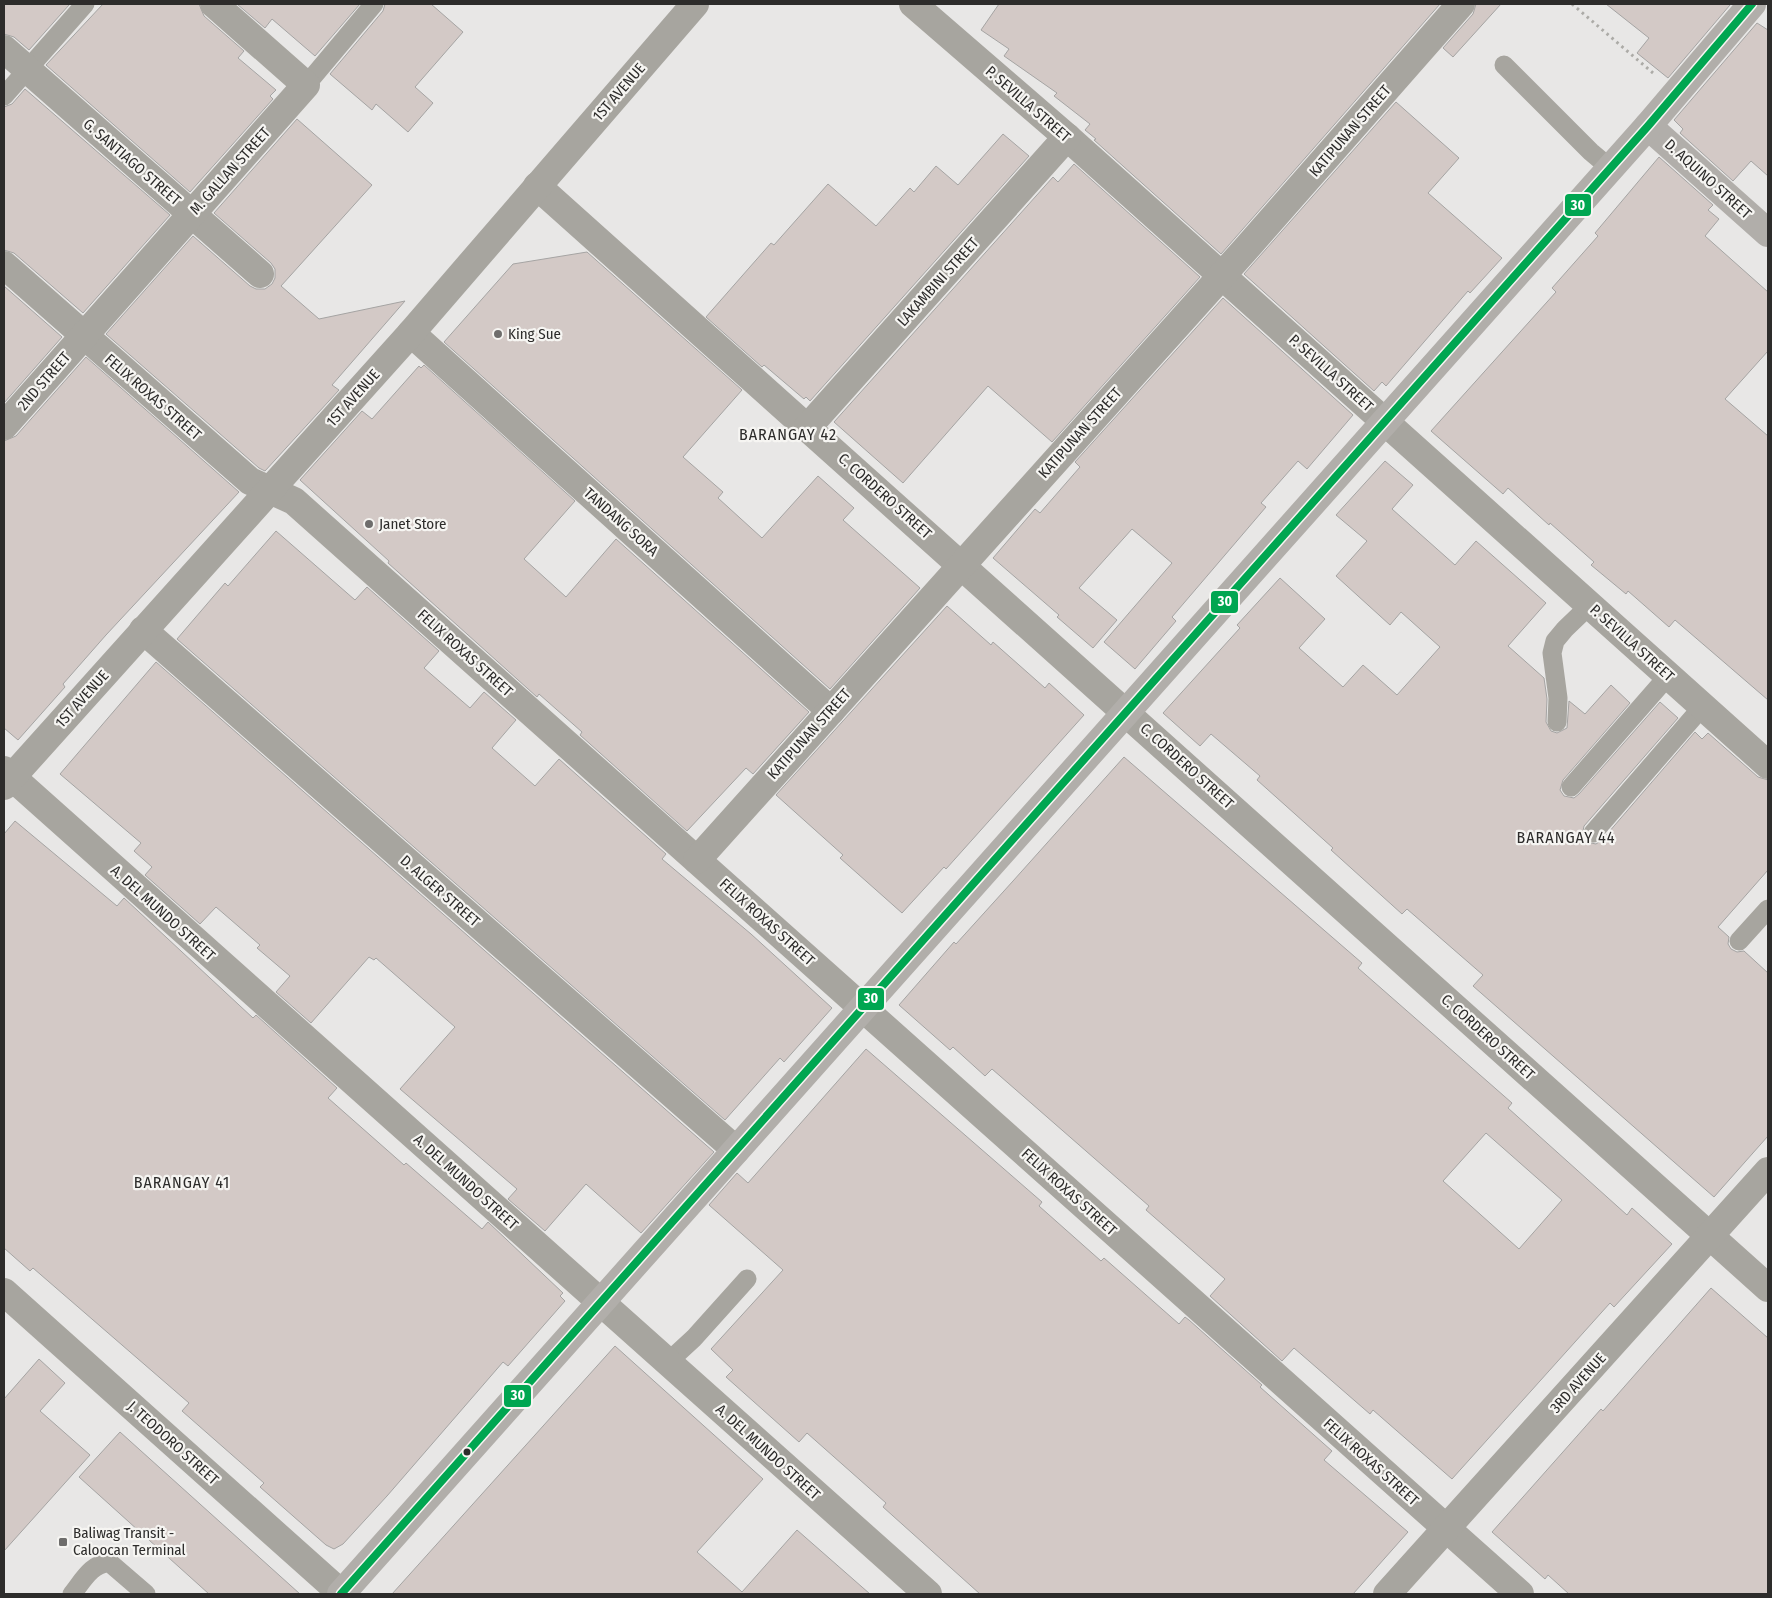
<svg xmlns="http://www.w3.org/2000/svg" width="1772" height="1598" viewBox="0 0 1772 1598" font-family="'Fira Sans Condensed',sans-serif">
<style>
.building{fill:#d3c9c6;stroke:#a5a4a3;fill-rule:evenodd}
.lines{fill:none;stroke-linecap:round;stroke-linejoin:round}
.path{stroke:#acaba7;stroke-width:3;stroke-dasharray:2.5 4;stroke-linecap:butt}
.lane{stroke:#a7a59f;stroke-width:19}
.street{stroke:#a7a59f;stroke-width:28}
.secondary{stroke:#b1aeaa;stroke-width:28}
.bus-1-casing{stroke:#f6f5f2;stroke-width:11}
.bus-1{stroke:#00a651;stroke-width:8}
.poi-dot{fill:#6e6d6c;stroke:#f6f5f2;stroke-width:2}
.bus-dot{fill:#2d2c2b;stroke:#f6f5f2;stroke-width:2}
.labels{text-anchor:middle;dominant-baseline:central;stroke-width:4.5;stroke-linejoin:round;paint-order:stroke}
.street-label{font-size:15px;fill:#2d2c2b;stroke:#f6f5f2}
.poi-label{font-size:15px;fill:#2d2c2b;stroke:#f6f5f2;text-anchor:start}
.neighbourhood-label{font-size:16px;letter-spacing:1px;fill:#2d2c2b;stroke:#f6f5f2}
.line-badge{stroke:#f6f5f2;stroke-width:2}
.badge-label{font-size:14px;text-anchor:middle;font-weight:bold;fill:#fff}
</style>
<rect width="100%" height="100%" fill="#e8e7e6"/>
<g class="building">
<path d="M4,4h63l2,1 -40,45 -15,-13 -10,-3z"/>
<path d="M103,4h96l5,12 40,35 -6,7 38,32 -6,6 3,3 -83,93 -144,-127z"/>
<path d="M237,4h123l-45,52 -43,-37 -7,9z"/>
<path d="M385,4h46l32,28 -48,55 18,16 -25,29 -32,-28 -4,6 -42,-36 53,-63z"/>
<path d="M999,4h441l-219,250 -127,-114 2,-1 -11,-9 5,-6 -36,-28 3,-3 -53,-37 5,-7 -28,-19z"/>
<path d="M1476,4h25l-48,53 -10,-9 30,-34z"/>
<path d="M1606,4h122l2,1 -62,73 -31,-25 12,-15z"/>
<path d="M1757,23l11,7v146l-17,-15 -18,20 -53,-48 3,-4 -9,-9z"/>
<path d="M25,89l145,126 -87,98 -69,-60 -10,-3v-143l8,-3z"/>
<path d="M1396,102l63,56 -31,35 74,65 -32,35 -2,-2 -82,95 -4,-4 -8,9 -130,-117z"/>
<path d="M297,119l75,66 -91,101 38,33 86,-18 -73,84 7,5 -74,81 -6,-3 -153,-134 87,-98 57,50 6,3h9l7,-5 3,-6v-9l-4,-6 -57,-50z"/>
<path d="M1003,134l26,22 -219,245 -4,-4 -2,2 -40,-34 -2,2 -56,-50 65,-74 3,2 54,-61 48,42 34,-38 4,4 22,-26 22,19z"/>
<path d="M1659,157l54,48 -5,5 11,9 -14,17 63,56v59l-43,48 43,37v264l-93,-80 -6,7 -41,-36 -2,3 -35,-29 3,-3 -44,-39 -1,2 -41,-37 -5,6 -72,-63 125,-139 -4,-4 46,-52 -3,-3z"/>
<path d="M1074,164l126,113 -148,165 -64,-56 -85,97 -69,-61 219,-245 5,5z"/>
<path d="M587,252l155,138 -59,67 40,35 -5,6 44,40 56,-62 36,32 -11,12 77,68 -90,101 -386,-347 69,-78z"/>
<path d="M4,286l58,51 -58,66z"/>
<path d="M1223,298l130,117 -46,54 -9,-8 -37,42 5,4 -94,110 4,4 -41,48 -31,-27 68,-79 -40,-34 -53,59 38,32 -24,28 -36,-31 2,-2 -66,-57 42,-49 5,4 40,-46 -5,-5z"/>
<path d="M86,357l153,135 -133,143 -43,49 2,3 -47,53 -14,-12v-287l12,-5z"/>
<path d="M424,365l151,136 -51,58 42,38 50,-58 193,173 -56,62 -7,-6 -59,63 -107,-96 2,-3 -43,-38 -2,3 -149,-134 1,-2 -89,-81 62,-69 10,8 47,-53 2,2z"/>
<path d="M1385,461l28,24 -21,24 63,56 21,-24 70,62 -38,43 36,32 3,21 -1,23 5,9 6,2 10,-5 2,-27 16,13 26,-29 19,18 -67,77 -3,10 4,6 10,2 5,-4 81,-92 18,16 -94,108 -2,10 4,6 10,2 6,-4 93,-108 7,7 6,-6 50,44 10,3v90l-50,57 11,10 -1,7 3,5 6,3 7,-1 24,22v163l-54,61 -241,-211 10,-11 -76,-66 -5,5 -71,-64 2,-2 -76,-68 3,-4 -49,-42 -11,12 -37,-33 77,-85 -3,-3 43,-47 45,41 -26,29 44,39 20,-22 34,30 43,-48 -39,-35 -11,13 -54,-49 31,-35 -31,-26z"/>
<path d="M276,531l79,69 12,-13 72,64 -15,17 46,40 14,-16 32,28 -24,28 43,38 24,-27 107,95 -4,5 89,75 81,74 -48,54 -4,-4 -55,62 -548,-481 48,-56 3,3z"/>
<path d="M947,606l44,39 2,-3 52,46 4,-5 35,32 -104,116 -34,38 -2,-2 -42,46 -62,-55 3,-3 -67,-60z"/>
<path d="M156,662l558,490 -73,81 -55,-49 -41,47 -37,-32 9,-10 -117,-100 55,-62 -79,-69 -2,2 -5,-3 -58,66 -35,-31 14,-16 -33,-28 3,-3 -44,-38 -16,17 -55,-49 7,-8 -18,-16 7,-8 -81,-69z"/>
<path d="M1124,757l238,206 -4,5 154,135 -4,5 119,107 5,-7 40,36 -58,63 -4,-4 -158,176 -79,-69 -3,4 -76,-66 -12,13 -72,-65 15,-17 -79,-69 3,-4 -157,-137 -7,7 -32,-29 -3,3 -51,-45 55,-63 2,2 57,-63zM1486,1133l76,67 -43,49 -76,-68z"/>
<path d="M15,821l102,85 7,-8 129,120 3,-3 81,73 -9,10 76,67 2,-2 76,66 6,-7 75,71 -3,3 5,5 -57,65 -5,-4 -116,134 -44,48 -9,5 -8,-4 -66,-58 4,-4 -82,-72 7,-8 -156,-135 -3,3 -26,-23v-414z"/>
<path d="M866,1049l176,153 -3,4 62,55 3,-3 75,66 6,-7 4,3 73,65 -2,2 72,64 -8,9 84,72 -55,62h-373l-97,-87 3,-4 -79,-70 -8,9 -73,-65 7,-7 -22,-21 72,-79 -74,-65 28,-32 11,10z"/>
<path d="M1711,1288l57,50v256h-199l-21,-19 -3,4 -53,-47 109,-123 2,2z"/>
<path d="M615,1346l148,133 -66,73 45,40 55,-62 73,64h-478z"/>
<path d="M39,1359l26,24 -25,28 50,44 -86,96v-152z"/>
<path d="M120,1432l180,162h-91l-130,-117z"/>
</g>
<g class="lines">
<path class="path" d="M1572,4l81,69"/>
<g class="lane">
<path d="M1504,65l87,87 19,16"/>
<path d="M306,85l68,-81"/>
<path d="M4,96l81,-92"/>
<path d="M1557,722l1,-24 -6,-45 3,-12 10,-12 25,-24"/>
<path d="M1571,787l97,-111"/>
<path d="M1593,833l110,-127"/>
<path d="M1739,941l29,-32"/>
<path d="M668,1362l26,-24 53,-59"/>
<path d="M72,1594c10,-12 20,-32 38,-31l36,31"/>
</g>
<g class="street">
<path d="M913,4l154,133 701,628"/>
<path d="M4,49l256,225"/>
<path d="M537,186l1231,1102"/>
<path d="M4,265l246,216 44,20 1226,1093"/>
<path d="M411,333l420,378"/>
<path d="M4,426l302,-341 -92,-81"/>
<path d="M808,427l259,-290"/>
<path d="M143,630l593,520"/>
<path d="M4,770l924,824"/>
<path d="M4,786l407,-453 284,-329"/>
<path d="M697,860l547,-609 217,-247"/>
<path d="M4,1292l338,302"/>
<path d="M1387,1594l381,-423"/>
</g>
<g class="secondary">
<path d="M1648,126l120,107"/>
<path d="M341,1594l1307,-1468 104,-122"/>
</g>
<defs>
<path id="bus-1" d="M341,1594l1307,-1468 104,-122"/>
</defs>
<use href="#bus-1" class="bus-1-casing"/>
<use href="#bus-1" class="bus-1"/>
</g>
<g class="poi-dot">
<circle cx="498" cy="334" r="5"/>
<circle cx="369" cy="524" r="5"/>
<rect x="58" y="1537" width="10" height="10" rx="2.5"/>
</g>
<circle class="bus-dot" cx="467" cy="1452" r="4.5"/>
<g class="labels">
<g class="street-label">
<text transform="translate(619 92) rotate(-49)">1ST AVENUE</text>
<text transform="translate(1028 104) rotate(41)">P. SEVILLA STREET</text>
<text transform="translate(1350 131) rotate(-49)">KATIPUNAN STREET</text>
<text transform="translate(132 162) rotate(41)">G. SANTIAGO STREET</text>
<text transform="translate(230 171) rotate(-48)">M. GALLAN STREET</text>
<text transform="translate(1708 179) rotate(42)">D. AQUINO STREET</text>
<text transform="translate(938 282) rotate(-48)">LAKAMBINI STREET</text>
<text transform="translate(1331 373) rotate(42)">P. SEVILLA STREET</text>
<text transform="translate(44 381) rotate(-49)">2ND STREET</text>
<text transform="translate(153 397) rotate(41)">FELIX ROXAS STREET</text>
<text transform="translate(353 398) rotate(-48)">1ST AVENUE</text>
<text transform="translate(1080 433) rotate(-48)">KATIPUNAN STREET</text>
<text transform="translate(885 496) rotate(42)">C. CORDERO STREET</text>
<text transform="translate(621 522) rotate(42)">TANDANG SORA</text>
<text transform="translate(1632 643) rotate(42)">P. SEVILLA STREET</text>
<text transform="translate(465 653) rotate(42)">FELIX ROXAS STREET</text>
<text transform="translate(82 699) rotate(-48)">1ST AVENUE</text>
<text transform="translate(809 734) rotate(-48)">KATIPUNAN STREET</text>
<text transform="translate(1187 766) rotate(42)">C. CORDERO STREET</text>
<text transform="translate(440 891) rotate(41)">D. ALGER STREET</text>
<text transform="translate(163 913) rotate(42)">A. DEL MUNDO STREET</text>
<text transform="translate(767 922) rotate(42)">FELIX ROXAS STREET</text>
<text transform="translate(1488 1037) rotate(42)">C. CORDERO STREET</text>
<text transform="translate(466 1182) rotate(42)">A. DEL MUNDO STREET</text>
<text transform="translate(1069 1192) rotate(42)">FELIX ROXAS STREET</text>
<text transform="translate(1578 1383) rotate(-48)">3RD AVENUE</text>
<text transform="translate(173 1443) rotate(42)">J. TEODORO STREET</text>
<text transform="translate(768 1452) rotate(42)">A. DEL MUNDO STREET</text>
<text transform="translate(1371 1462) rotate(42)">FELIX ROXAS STREET</text>
</g>
<g class="poi-label">
<text x="508" y="334">King Sue</text>
<text x="379" y="524">Janet Store</text>
<text x="73" y="1533">Baliwag Transit -<tspan x="73" dy="17">Caloocan Terminal</tspan></text>
</g>
<g class="neighbourhood-label">
<text x="788" y="434">BARANGAY 42</text>
<text x="1566" y="837">BARANGAY 44</text>
<text x="182" y="1182">BARANGAY 41</text>
</g>
</g>
<g class="line-badge">
<rect x="1564" y="193" width="28" height="24" rx="5" fill="#00a651"/>
<rect x="1210" y="590" width="29" height="24" rx="5" fill="#00a651"/>
<rect x="857" y="987" width="28" height="24" rx="5" fill="#00a651"/>
<rect x="503" y="1384" width="29" height="24" rx="5" fill="#00a651"/>
</g>
<g class="badge-label">
<text x="1578" y="210">30</text>
<text x="1225" y="606">30</text>
<text x="871" y="1003">30</text>
<text x="518" y="1400">30</text>
</g>
<rect width="1772" height="1598" fill="none" stroke="#2d2c2b" stroke-width="10"/>
</svg>
